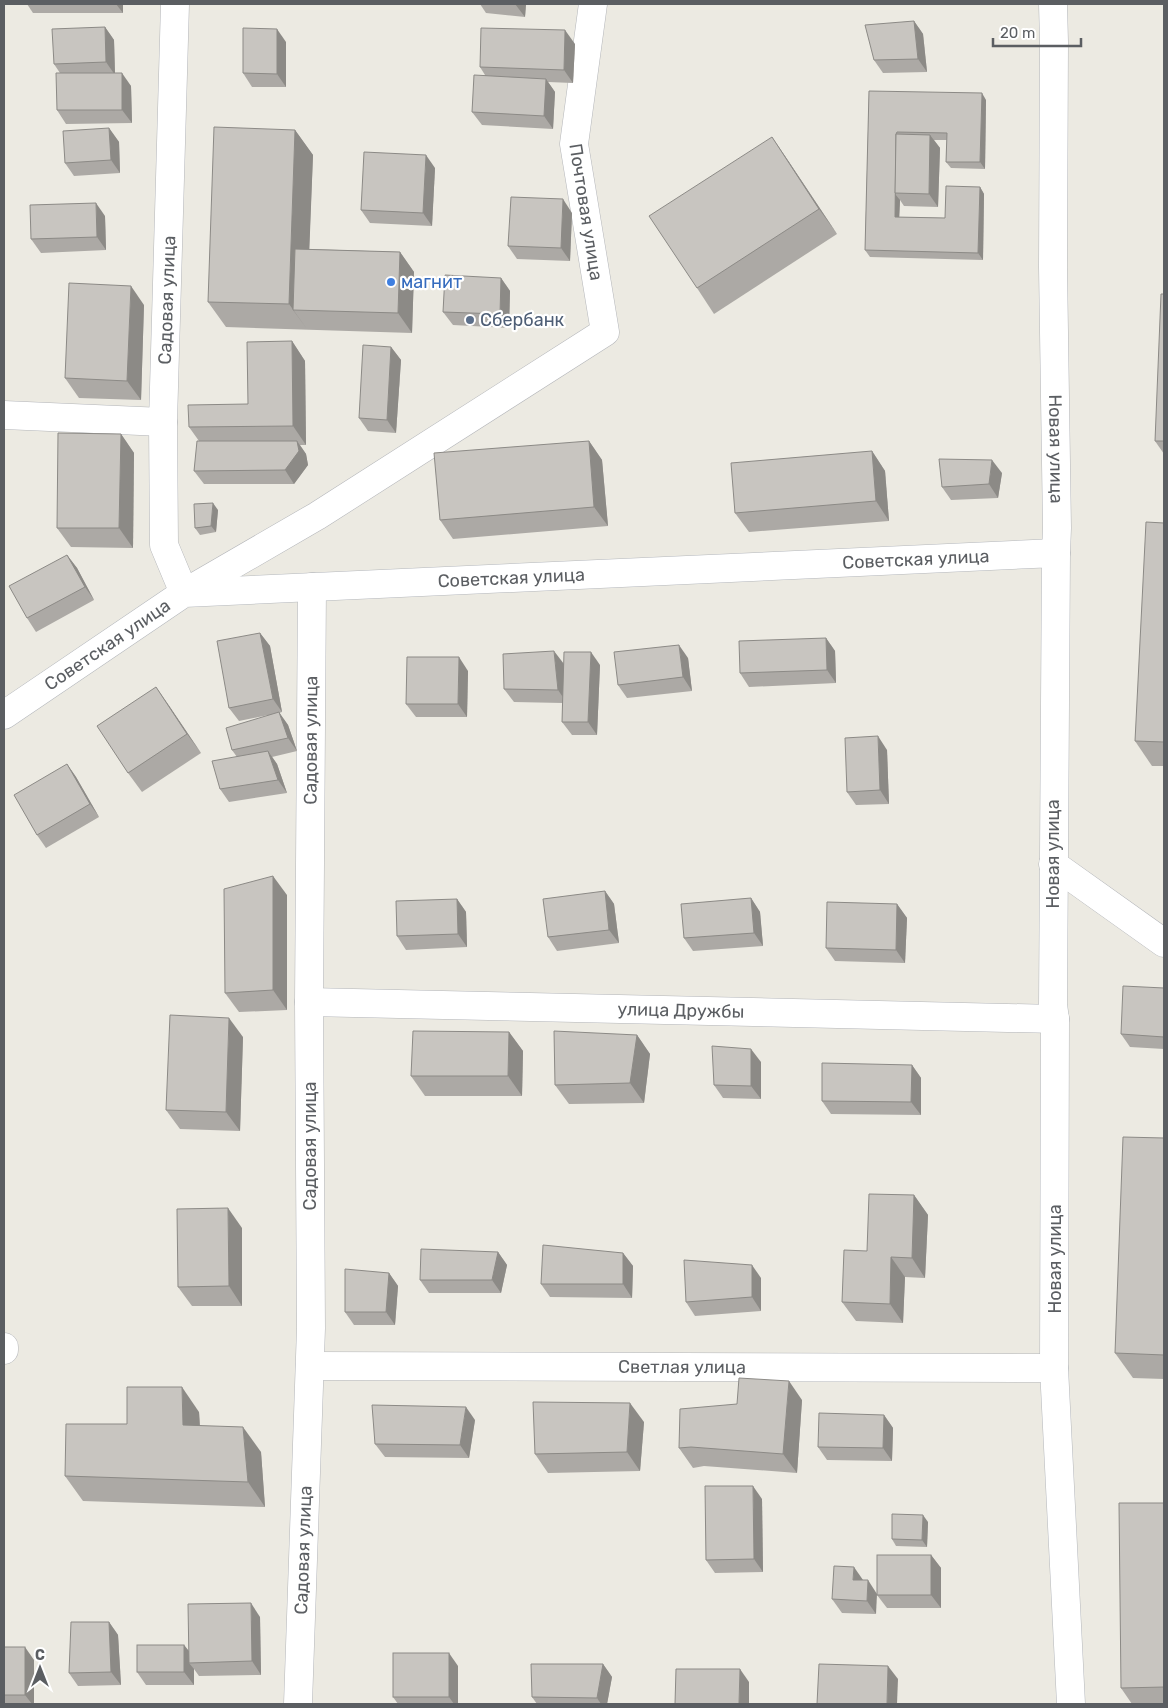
<svg xmlns="http://www.w3.org/2000/svg" width="1168" height="1708" viewBox="0 0 1168 1708" font-family="Rubik,sans-serif">
<style>
.lines{fill:none;stroke-linecap:round;stroke-linejoin:round}
.street-casing{stroke:#b3b5b9;stroke-width:29}
.secondary-casing{stroke:#b4b7bc;stroke-width:29}
.street{stroke:#fff;stroke-width:28}
.secondary{stroke:#fff;stroke-width:28}
.wall{fill:#aca9a5}
.shaded-wall{fill:#8c8a86}
.building{fill:#c8c5c0;stroke:#8c8a86}
.shop-dot{fill:#3f7fe0;stroke:#fff;stroke-width:2}
.service-dot{fill:#5c6f8a;stroke:#fff;stroke-width:2}
.labels{text-anchor:middle;dominant-baseline:central;stroke-width:4.5;stroke-linejoin:round;paint-order:stroke}
.street-label{font-size:18px;fill:#5b5e62;stroke:#fff}
.shop-label{font-size:18px;fill:#366cbe;stroke:#fff;text-anchor:start}
.service-label{font-size:18px;fill:#4e5e75;stroke:#fff;text-anchor:start}
</style>
<rect width="100%" height="100%" fill="#eceae2"/>
<g class="lines">
<defs>
<g id="street">
<path d="M175,4l-12,418 1,123 20,48 133,-77 288,-184 -31,-188 19,-140"/>
<path id="s1" d="M1053,4l1,38 -1,225 4,261 -1,25"/>
<path d="M4,415l159,7"/>
<path d="M1053,864l111,79"/>
<path id="s2" d="M309,1002l746,17"/>
<path d="M4,1347v3"/>
<path id="s3" d="M310,1366l744,2"/>
<path id="s4" d="M298,1704l13,-376 -2,-326 3,-415"/>
</g>
<g id="secondary">
<path id="s5" d="M4,715l180,-122 872,-40 -3,452 2,14 -1,349 17,336"/>
</g>
</defs>
<use href="#street" class="street-casing"/>
<use href="#secondary" class="secondary-casing"/>
<use href="#street" class="street"/>
<use href="#secondary" class="secondary"/>
</g>
<g class="wall">
<path d="M27,4h96v9h-90z"/>
<path d="M480,4h46l-1,13 -39,-4z"/>
<path d="M914,21l9,13 4,38 -44,1 -9,-13z"/>
<path d="M105,27l9,13 1,33 16,13 1,37 -66,1 -9,-14 3,-37 -6,-9z"/>
<path d="M286,42v45h-34l-9,-14z"/>
<path d="M575,44l-2,39 -25,-1 7,10 -2,37 -71,-4 -10,-13 13,-37 -5,-8z"/>
<path d="M869,91l117,9 -1,69 -34,-1 -5,-6 1,-22h-13l6,8 -2,59 -34,-1 -4,-6 -1,17 46,1 35,-31 4,7 -1,66 -113,-3 -5,-7z"/>
<path d="M109,128l10,14 1,31 -46,3 -9,-13z"/>
<path d="M295,130l18,25 -4,94 91,3 14,20 -2,61 -186,-6 -18,-25z"/>
<path d="M772,137l17,25 48,72 -123,80 -17,-26z"/>
<path d="M435,168l-3,58 -62,-3 -9,-13z"/>
<path d="M572,213l-2,48 -53,-2 -9,-13z"/>
<path d="M105,216l1,34 -65,3 -10,-14z"/>
<path d="M501,278l9,13 -1,37 -56,-3 -10,-13z"/>
<path d="M1164,294v160l-9,-13z"/>
<path d="M144,305l-3,95 -62,-2 -14,-20z"/>
<path d="M292,341l13,20 1,84h-6l6,9 2,11 -14,19h-90l-10,-13 5,-30 -10,-14 59,-23z"/>
<path d="M391,347l10,13 -5,73 -28,-2 -9,-13z"/>
<path d="M121,434l13,19 -1,95 -62,-1 -14,-19z"/>
<path d="M589,441l13,19 6,66 -155,13 -13,-19z"/>
<path d="M872,451l13,20 4,50 -140,11 -14,-19z"/>
<path d="M1002,473l-4,25 -47,2 -9,-13z"/>
<path d="M218,510l-2,22 -16,3 -5,-7z"/>
<path d="M1164,523v243h-12l-17,-25z"/>
<path d="M67,555l10,13 17,32 -58,32 -9,-14z"/>
<path d="M260,633l10,13 12,66 -3,1 9,12 9,26 -25,6 5,7 10,29 -58,9 -9,-13 17,-32 -5,-7 36,-35 -29,6 -10,-13z"/>
<path d="M826,638l9,13 1,32 -87,4 -9,-14z"/>
<path d="M688,658l4,33 -65,7 -9,-13z"/>
<path d="M564,664v3l36,-2 -3,70h-25l-10,-13 1,-19 -49,-1 -10,-13z"/>
<path d="M468,671l-1,46h-51l-10,-13z"/>
<path d="M156,687l45,66 -59,39 -14,-19z"/>
<path d="M887,750l2,54 -33,1 -9,-13z"/>
<path d="M67,764l9,13 23,40 -53,31 -9,-13z"/>
<path d="M605,891l9,13 5,39 -62,8 -9,-14z"/>
<path d="M287,895v115l-48,2 -14,-19z"/>
<path d="M751,898l9,14 3,34 -70,5 -9,-13z"/>
<path d="M457,899l9,13 1,35 -61,3 -9,-14z"/>
<path d="M897,904l10,14 -2,45 -70,-2 -9,-13z"/>
<path d="M1164,988v61l-34,-2 -9,-13z"/>
<path d="M509,1032l14,19 -1,45h-97l-14,-20z"/>
<path d="M637,1035l13,19 -6,49 -75,1 -14,-19z"/>
<path d="M243,1037l-3,94 -60,-2 -14,-19z"/>
<path d="M761,1062v37l-38,-1 -9,-13z"/>
<path d="M912,1065l9,13v37l-90,-1 -9,-13z"/>
<path d="M1164,1138v241l-31,-1 -18,-25z"/>
<path d="M914,1195l14,20 -3,63 -20,-1 -2,46 -47,-2 -14,-19 25,-51z"/>
<path d="M242,1228v78h-50l-14,-19z"/>
<path d="M498,1252l9,13 -6,28h-72l-9,-13z"/>
<path d="M623,1253l10,13 -1,32 -82,-1 -9,-13z"/>
<path d="M389,1273l9,13 -3,39h-41l-9,-13z"/>
<path d="M761,1278v33l-66,5 -9,-14z"/>
<path d="M802,1400l-5,73 -93,-7 -11,2 -14,-20z"/>
<path d="M199,1412l1,13 61,27 4,55 -182,-6 -18,-25 62,-52z"/>
<path d="M884,1415l9,13 -1,33 -65,-1 -9,-13z"/>
<path d="M475,1420l-6,38 -84,-1 -10,-13z"/>
<path d="M644,1422l-4,49 -92,2 -13,-19z"/>
<path d="M762,1499l1,73 -48,1 -9,-13z"/>
<path d="M1164,1503v201h-32l-11,-16z"/>
<path d="M928,1522l-1,25 -31,-1 -4,-7z"/>
<path d="M931,1555l10,13v40h-54l-10,-13z"/>
<path d="M863,1580l13,34 -34,-1 -10,-14z"/>
<path d="M260,1617l1,58 -62,1 -5,-7v16h-48l-9,-13 47,-27 5,6z"/>
<path d="M109,1622l9,13 3,50 -43,1 -9,-13z"/>
<path d="M4,1647l30,13v44h-30z"/>
<path d="M603,1664l9,13 -5,27h-70l-5,-7z"/>
<path d="M458,1666v38h-60l-5,-7z"/>
</g>
<g class="shaded-wall">
<path d="M116,4h7v9z"/>
<path d="M515,4h11l-1,13z"/>
<path d="M914,21l9,13 4,38 -9,-13z"/>
<path d="M105,27l9,13 1,35 -9,-13z"/>
<path d="M277,29l9,13v45l-9,-13z"/>
<path d="M565,30l10,14 -2,39 -9,-13z"/>
<path d="M122,73l9,13 1,37 -10,-13z"/>
<path d="M546,79l9,13 -2,37 -9,-13z"/>
<path d="M982,93l4,7 -1,69 -5,-7z"/>
<path d="M109,128l10,14 1,31 -9,-13z"/>
<path d="M295,130l18,25 -6,155h-14l14,19 -18,-25z"/>
<path d="M930,135l10,13 -2,59 -9,-13z"/>
<path d="M772,137l17,25 48,72 -18,-25z"/>
<path d="M426,155l9,13 -3,58 -9,-13z"/>
<path d="M980,187l4,7 -1,66 -5,-7z"/>
<path d="M895,194l5,6 -1,23 -4,-6z"/>
<path d="M563,199l9,14 -2,48 -9,-13z"/>
<path d="M96,203l9,13 1,34 -9,-13z"/>
<path d="M400,252l14,20 -2,61 -14,-20z"/>
<path d="M501,278l9,13 -1,37 -9,-14z"/>
<path d="M131,286l13,19 -3,95 -14,-19z"/>
<path d="M292,341l13,20 1,84 -13,-19z"/>
<path d="M391,347l10,13 -5,73 -9,-13z"/>
<path d="M121,434l13,19 -1,95 -14,-20z"/>
<path d="M297,441l9,13 2,11 -14,19 -9,-14z"/>
<path d="M589,441l13,19 6,66 -14,-19z"/>
<path d="M872,451l13,20 4,50 -13,-20z"/>
<path d="M992,460l10,13 -4,25 -9,-14z"/>
<path d="M213,503l5,7 -2,22 -5,-6z"/>
<path d="M67,555l10,13 17,32 -9,-13z"/>
<path d="M260,633l10,13 12,66 -9,-13z"/>
<path d="M826,638l9,13 1,32 -9,-13z"/>
<path d="M679,645l9,13 4,33 -9,-14z"/>
<path d="M554,651l10,13 3,39 -9,-13z"/>
<path d="M591,652l9,13 -3,70 -9,-13z"/>
<path d="M459,657l9,14 -1,46 -9,-13z"/>
<path d="M156,687l14,20 31,46 -14,-19z"/>
<path d="M279,712l9,13 9,26 -9,-13z"/>
<path d="M878,736l9,14 2,54 -9,-14z"/>
<path d="M268,751l9,13 10,29 -9,-13z"/>
<path d="M67,764l9,13 23,40 -9,-13z"/>
<path d="M273,876l14,19v115l-14,-20z"/>
<path d="M605,891l9,13 5,39 -10,-13z"/>
<path d="M751,898l9,14 3,34 -9,-13z"/>
<path d="M457,899l9,13 1,35 -9,-13z"/>
<path d="M897,904l10,14 -2,45 -9,-13z"/>
<path d="M229,1018l14,19 -3,94 -14,-19z"/>
<path d="M509,1032l14,19 -1,45 -14,-20z"/>
<path d="M637,1035l13,19 -6,49 -14,-20z"/>
<path d="M751,1049l10,13v37l-10,-13z"/>
<path d="M912,1065l9,13v37l-10,-13z"/>
<path d="M914,1195l14,20 -3,63 -13,-20z"/>
<path d="M228,1208l14,20v78l-13,-20z"/>
<path d="M498,1252l9,13 -6,28 -9,-13z"/>
<path d="M623,1253l10,13 -1,32 -9,-14z"/>
<path d="M891,1257l14,20 -2,46 -13,-19z"/>
<path d="M752,1265l9,13v33l-9,-14z"/>
<path d="M389,1273l9,13 -3,39 -9,-13z"/>
<path d="M789,1381l13,19 -5,73 -14,-19z"/>
<path d="M182,1387l17,25 2,38 -18,-25z"/>
<path d="M630,1403l14,19 -4,49 -13,-19z"/>
<path d="M466,1407l9,13 -6,38 -9,-13z"/>
<path d="M884,1415l9,13 -1,33 -9,-13z"/>
<path d="M243,1427l18,25 4,55 -17,-25z"/>
<path d="M753,1486l9,13 1,73 -9,-13z"/>
<path d="M923,1515l5,7 -1,25 -5,-7z"/>
<path d="M931,1555l10,13v40l-10,-13z"/>
<path d="M854,1567l9,13h-10z"/>
<path d="M868,1580l9,14 -1,20 -9,-13z"/>
<path d="M251,1603l9,14 1,58 -9,-14z"/>
<path d="M109,1622l9,13 3,50 -10,-13z"/>
<path d="M184,1645l10,13 -5,5 5,6v16l-10,-13z"/>
<path d="M25,1647l9,13v44h-2l-7,-9z"/>
<path d="M449,1653l9,13v38h-4l-5,-7z"/>
<path d="M603,1664l9,13 -5,27h-6l-4,-6z"/>
<path d="M888,1666l10,13 -1,25h-10z"/>
<path d="M740,1669l9,13v22h-10z"/>
</g>
<g class="building">
<path d="M914,21l4,38 -44,1 -9,-35z"/>
<path d="M105,27l1,35 -52,2 -2,-35z"/>
<path d="M243,28l34,1v45l-34,-1z"/>
<path d="M481,28l84,2 -1,40 -84,-3z"/>
<path d="M56,73h66v37h-65z"/>
<path d="M474,75l72,4 -2,37 -72,-4z"/>
<path d="M869,91l113,2 -2,69h-34l1,-29 -50,-1 -1,2 -1,83 50,1 1,-32 34,1 -2,66 -113,-3z"/>
<path d="M214,127l81,3 -6,174 -81,-2z"/>
<path d="M109,128l2,32 -46,3 -2,-32z"/>
<path d="M896,134l34,1 -1,59 -34,-1z"/>
<path d="M772,137l47,72 -122,79 -48,-72z"/>
<path d="M364,152l62,3 -3,58 -62,-3z"/>
<path d="M511,197l52,2 -2,49 -53,-2z"/>
<path d="M96,203l1,34 -66,2 -1,-34z"/>
<path d="M295,249l105,3 -2,61 -105,-3z"/>
<path d="M445,275l56,3 -1,36 -57,-2z"/>
<path d="M69,283l62,3 -4,95 -62,-3z"/>
<path d="M1161,294h3v147h-9z"/>
<path d="M292,341l1,85 -104,1 -1,-22 60,-1 -1,-62z"/>
<path d="M363,345l28,2 -4,73 -28,-2z"/>
<path d="M58,433l63,1 -2,94h-62z"/>
<path d="M197,441h100l2,10 -14,19 -91,1z"/>
<path d="M589,441l5,66 -154,13 -6,-67z"/>
<path d="M872,451l4,50 -141,12 -4,-50z"/>
<path d="M939,459l53,1 -3,24 -47,3z"/>
<path d="M213,503l-2,23 -16,2 -1,-24z"/>
<path d="M1146,522l18,1v219l-29,-1z"/>
<path d="M67,555l18,32 -58,31 -18,-32z"/>
<path d="M260,633l13,66 -44,9 -12,-67z"/>
<path d="M826,638l1,32 -87,3 -1,-32z"/>
<path d="M679,645l4,32 -65,8 -4,-33z"/>
<path d="M554,651l4,39 -54,-1 -1,-35z"/>
<path d="M564,652h27l-3,70h-26z"/>
<path d="M407,657h52l-1,47h-52z"/>
<path d="M156,687l31,47 -59,39 -31,-47z"/>
<path d="M279,712l9,26 -56,12 -6,-22z"/>
<path d="M878,736l2,54 -33,2 -2,-54z"/>
<path d="M268,751l10,29 -58,9 -8,-28z"/>
<path d="M67,764l23,40 -53,31 -23,-40z"/>
<path d="M273,876v114l-48,3 -1,-104z"/>
<path d="M605,891l4,39 -61,7 -5,-38z"/>
<path d="M751,898l3,35 -70,5 -3,-34z"/>
<path d="M457,899l1,35 -61,2 -1,-35z"/>
<path d="M827,902l70,2 -1,46 -70,-2z"/>
<path d="M1123,986l41,2v49l-43,-3z"/>
<path d="M170,1015l59,3 -3,94 -60,-2z"/>
<path d="M413,1031l96,1 -1,44h-97z"/>
<path d="M554,1031l83,4 -7,48 -75,2z"/>
<path d="M712,1046l39,3v37l-37,-1z"/>
<path d="M822,1063l90,2 -1,37 -89,-1z"/>
<path d="M1123,1137l41,1v217l-49,-2z"/>
<path d="M869,1194l45,1 -2,63 -21,-1 -1,47 -48,-2 2,-52 23,1z"/>
<path d="M228,1208l1,78 -51,1 -1,-78z"/>
<path d="M543,1245l80,8v31h-82z"/>
<path d="M421,1249l77,3 -6,28h-72z"/>
<path d="M684,1260l68,5v32l-66,5z"/>
<path d="M345,1269l44,4 -3,39h-41z"/>
<path d="M739,1378l50,3 -6,73 -92,-7 -12,1 1,-39 57,-5z"/>
<path d="M127,1387h55l1,38 60,2 5,55 -183,-6 1,-52h61z"/>
<path d="M533,1402l97,1 -3,49 -92,2z"/>
<path d="M372,1405l94,2 -6,38 -85,-1z"/>
<path d="M819,1413l65,2 -1,33 -65,-1z"/>
<path d="M705,1486h48l1,73 -48,1z"/>
<path d="M1119,1503h45v184l-43,1z"/>
<path d="M892,1514l31,1 -1,25 -30,-1z"/>
<rect x="877" y="1555" width="54" height="40"/>
<path d="M834,1566l20,1 -1,13h15l-1,21 -35,-2z"/>
<path d="M251,1603l1,58 -63,2 -1,-59z"/>
<path d="M71,1622h38l2,50 -42,1z"/>
<rect x="137" y="1645" width="47" height="27"/>
<rect x="4" y="1647" width="21" height="48"/>
<rect x="393" y="1653" width="56" height="44"/>
<path d="M531,1664h72l-6,34 -65,-1z"/>
<path d="M819,1664l69,2 -1,38h-70z"/>
<path d="M676,1669h64l-1,35h-64z"/>
</g>
<circle class="shop-dot" cx="391" cy="282" r="5"/>
<circle class="service-dot" cx="470" cy="320" r="5"/>
<g class="labels">
<g class="street-label">
<text transform="translate(586 212) rotate(81)">Почтовая улица</text>
<text transform="translate(167 300) rotate(-88)">Садовая улица</text>
<text stroke="none"><textPath href="#s1" startOffset="445">Новая улица</textPath></text>
<text stroke="none"><textPath href="#s5" startOffset="950">Советская улица</textPath></text>
<text stroke="none"><textPath href="#s5" startOffset="545">Советская улица</textPath></text>
<text stroke="none"><textPath href="#s5" startOffset="125">Советская улица</textPath></text>
<text stroke="none"><textPath href="#s4" startOffset="964">Садовая улица</textPath></text>
<text transform="translate(1053 854) rotate(-90)">Новая улица</text>
<text stroke="none"><textPath href="#s2" startOffset="372">улица Дружбы</textPath></text>
<text transform="translate(310 1146) rotate(-90)">Садовая улица</text>
<text transform="translate(1055 1259) rotate(-90)">Новая улица</text>
<text stroke="none"><textPath href="#s3" startOffset="372">Светлая улица</textPath></text>
<text stroke="none"><textPath href="#s4" startOffset="154">Садовая улица</textPath></text>
</g>
<g class="shop-label">
<text x="401" y="282">магнит</text>
</g>
<g class="service-label">
<text x="480" y="320">Сбербанк</text>
</g>
</g>
<rect width="1168" height="1708" fill="none" stroke="#5b5e62" stroke-width="10"/>
<g transform="translate(40 1668)" stroke="#ffffff" stroke-width="4" paint-order="stroke">
<path d="M0-4L9 19L0 12L-9 19Z" fill="#5b5e62"/>
<text y="-8" font-size="14" font-weight="bold" text-anchor="middle" fill="#5b5e62">С</text>
</g>
<path d="M993 38v8h88v-8" fill="none" stroke="#5b5e62" stroke-width="2.5"/>
<text x="1000" y="38" font-size="15" fill="#5b5e62" stroke="#ffffff" stroke-width="4" paint-order="stroke">20 m</text>
</svg>
